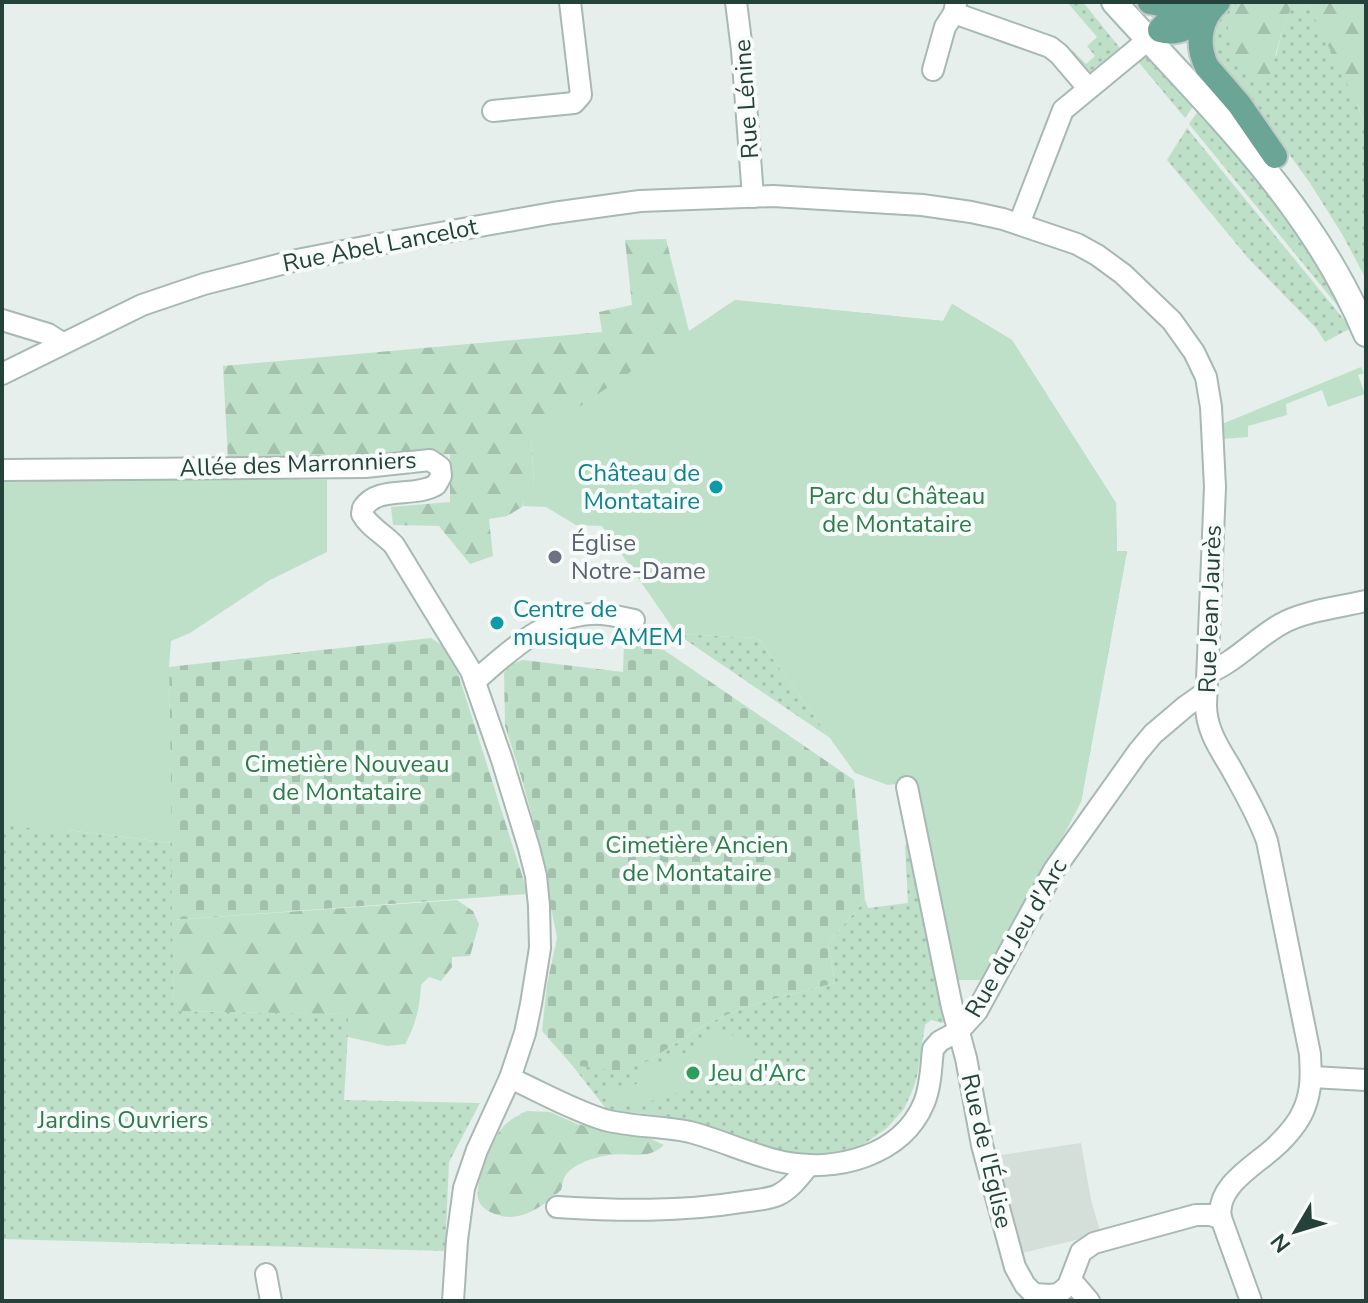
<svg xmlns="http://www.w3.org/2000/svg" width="1368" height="1303" viewBox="0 0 1368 1303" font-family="'Nunito Sans',sans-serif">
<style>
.built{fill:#d4dfda}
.grass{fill:url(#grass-dots)}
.forest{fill:url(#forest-firs)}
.cemetery{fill:url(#cemetery-stones)}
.park{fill:#bfe0c8}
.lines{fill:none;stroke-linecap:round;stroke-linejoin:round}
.minor-casing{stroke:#a8b8b2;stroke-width:24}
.secondary-casing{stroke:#a4bbb3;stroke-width:28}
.primary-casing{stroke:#c2cac8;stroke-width:28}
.minor{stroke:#fff;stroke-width:20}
.secondary{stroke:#fff;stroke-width:24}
.primary{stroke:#6aa596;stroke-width:24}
.culture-dot{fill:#0f9aa8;stroke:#f7fbf9;stroke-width:3}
.worship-dot{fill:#6b7280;stroke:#f7fbf9;stroke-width:3}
.leisure-dot{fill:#2e9e5b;stroke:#f7fbf9;stroke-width:3}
.labels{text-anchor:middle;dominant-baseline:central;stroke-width:8;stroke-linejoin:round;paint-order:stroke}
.street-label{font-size:24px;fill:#24423a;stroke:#f7fbf9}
.culture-label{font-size:24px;fill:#0d838f;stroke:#f7fbf9;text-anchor:end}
.park-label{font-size:24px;fill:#2d7a4b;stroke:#f7fbf9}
.worship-label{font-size:24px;fill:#5b616d;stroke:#f7fbf9;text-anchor:start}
.leisure-label{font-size:24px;fill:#27864d;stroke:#f7fbf9;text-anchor:start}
</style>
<defs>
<pattern id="grass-dots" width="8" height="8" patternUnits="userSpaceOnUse" patternTransform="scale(2)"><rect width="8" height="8" fill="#bfe0c8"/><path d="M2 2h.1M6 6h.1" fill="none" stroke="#a4c1ad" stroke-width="1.8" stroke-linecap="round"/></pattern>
<pattern id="forest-firs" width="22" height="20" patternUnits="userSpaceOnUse" patternTransform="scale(2)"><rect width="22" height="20" fill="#bfe0c8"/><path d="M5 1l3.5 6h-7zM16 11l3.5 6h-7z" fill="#a4c1ad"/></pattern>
<pattern id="cemetery-stones" width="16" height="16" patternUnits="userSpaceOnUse" patternTransform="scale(2)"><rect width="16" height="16" fill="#bfe0c8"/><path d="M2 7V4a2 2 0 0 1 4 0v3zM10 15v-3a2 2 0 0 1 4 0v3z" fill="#a4c1ad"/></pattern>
</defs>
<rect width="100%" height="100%" fill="#e6efeb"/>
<path class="built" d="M1081,1143l10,57 10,34 -79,19 -18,-68 -3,-30z"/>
<g class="grass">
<path d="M1067,2h16l37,46 -34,27 -18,-22 4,-3 14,14 9,-8 -8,-10 10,-9z"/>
<path d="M1226,2h11l-2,1 41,53 6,-25 9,-24 17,-2c21,40 44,80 58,123v151l-24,-45 -32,-51 -32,-44 -51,-57 -17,-27 4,-38z"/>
<path d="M1151,54l43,51 -9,13 -49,-59 8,-4z"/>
<path d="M1202,105l65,74 87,147 -165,-202z"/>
<path d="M1187,128l164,200 -26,14 -9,-14 -68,-70 -81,-98z"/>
<path d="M677,634l81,4 72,100z"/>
<path d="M2,823l65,10v-3l105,13 2,168 175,3 -5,86 136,3 -31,59 -4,89 -443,-12z"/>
<path d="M919,829l28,192 -6,2 -10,-3 -6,5 -8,52 -4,12 -9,20 -17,19 -26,18 -17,7 -36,4 -27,-5 -115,-36 -59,-6 -35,-45 48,5 28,-9 58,-37 41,-18 88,-23 -7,-40 37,-43 3,8 40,-5 -3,-57z"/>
</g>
<g class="forest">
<path d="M1237,2h129v126l-7,-20 -51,-103 -17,3 -9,23 -13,47 -11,5c-25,-28 -41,-43 -21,-81z"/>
<path d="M666,239l23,92 46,-31 208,21 9,-17 60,36 104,163 1,48h10l-46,251 -28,-169 -522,-193 3,45 -10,13 -2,9 -15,9 -18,3 4,37 -23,8 -31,-38 -46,-1 -2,-18 59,-5v-48l-84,5 -138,1 -5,-94 379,-34 -3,-20 33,-7 -7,-65z"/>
<path d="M457,900l16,11 6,13 -9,32 -18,1v10l-11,14 -12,-4 -8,8c-1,21 -5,40 -16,59l-18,2 -39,-9v-23l-174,-3 -2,-91z"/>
<path d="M527,1111l23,1 27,12 74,15 13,6c-16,16 -36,7 -55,10 -14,2 -38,9 -45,23 -1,1 -2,10 -3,12 -18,16 -41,34 -66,24 -8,-3 -15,-7 -17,-16 -3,-15 14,-58 24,-70 6,-8 17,-13 25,-17z"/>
</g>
<g class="cemetery">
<path d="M431,638l20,13 77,243 -356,26 -3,-253z"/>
<path d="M624,642l6,3 34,5 190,130 11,120 -37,43 7,40 -88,23 -41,18 -58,37 -28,10 -48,-6 -30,-34 5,-47 10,-46 -22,-111 -14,-51 -16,-50 -1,-53 8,-9 11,-4 100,12z"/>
</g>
<g class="park">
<path d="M735,300l208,21 9,-17 60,36 104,163 1,48h10l-46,251 -92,178h-39l-39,-198 -23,3 -33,-12 -97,-135 -81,-4 -75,-108 -26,-1 -30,-18 -23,-1 1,-20h9l1,-2 -3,-44z"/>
<path d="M1361,367l3,6 -6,2 7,19 -37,13 -6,-17 -36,14 1,11 -39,11v11l-26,2v-15z"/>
<path d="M2,478l325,2v72l-57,28 -80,53 -19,8 -2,26 3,176 -105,-13v3h-3l-62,-9z"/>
<path d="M726,1032l13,6 4,-1 15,31 -126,39 -33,-10 18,-11 20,-2v-6l16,-13 42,-16 6,-10 14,-6z"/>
</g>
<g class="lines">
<defs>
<g id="minor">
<path d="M736,2l6,48 11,147"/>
<path d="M954,13l96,34 9,7 29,34"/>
<path d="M933,70l12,-43 9,-14 2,-10"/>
<path d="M493,111l81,-8 7,-8 -11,-93"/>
<path d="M1019,224l44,-114 97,-80"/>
<path d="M2,320l46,14 14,9"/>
<path d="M2,374l140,-69 62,-21 93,-24 93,-18 163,-29 87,-12 133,-5 149,9 49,7 32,7 74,25 20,11 26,19 49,47 22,31 12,25 5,30 4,80 -9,218c0,24 13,43 25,63 13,24 27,47 36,73l43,213c1,19 2,36 -6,55 -6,15 -18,28 -30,39 -20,18 -59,39 -53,70l30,83"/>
<path d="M2,470l363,-3 65,-7 10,7 1,9 -5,9c-22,13 -58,0 -73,23l-1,6c7,13 22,20 32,31l77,126 31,89 27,88 7,28 3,30 1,42 -9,56 -6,29 -15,45 -33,72 -13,38 -7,52 -4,61"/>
<path d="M1208,673c27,-11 48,-35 73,-49 23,-13 59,-17 85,-23"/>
<path d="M475,681c32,-28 71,-65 116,-67 14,-1 30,3 43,6"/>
<path d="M907,787l45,220 14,51 16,87 33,122 10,18 9,9 16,1 8,-1 10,-8 13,-34 13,-9 102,-28h14l11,3"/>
<path d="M1312,1077l54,3"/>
<path d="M510,1078c31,14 62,32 95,42 27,7 57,6 85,12 31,8 61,23 93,30 52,11 119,-6 141,-59 7,-17 7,-36 9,-54l7,-8 19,-10 18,-20 77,-141 84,-118 15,-18 33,-28 20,-14"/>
<path d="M557,1207c62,4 124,5 185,-5 12,-2 25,-2 36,-7 13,-6 22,-19 31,-30"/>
<path d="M266,1274l5,27"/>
<path d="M1071,1280l18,21"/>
</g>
<path id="secondary" d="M1114,2c93,103 198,201 252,332"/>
<g id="primary">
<path d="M1150,2l20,4 19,-4"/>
<path d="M1189,2l-16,14 -13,14c21,6 34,-7 49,-20"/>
<path d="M1218,2c-19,17 -22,43 -11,65l32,37 36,52"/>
</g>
</defs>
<use href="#minor" class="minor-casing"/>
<use href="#secondary" class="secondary-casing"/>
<use href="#primary" class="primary-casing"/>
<use href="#minor" class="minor"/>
<use href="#secondary" class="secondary"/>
<use href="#primary" class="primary"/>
</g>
<g class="culture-dot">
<circle cx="716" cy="487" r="8"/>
<circle cx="497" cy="623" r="8"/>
</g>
<circle class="worship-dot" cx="555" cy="557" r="8"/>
<circle class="leisure-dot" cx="693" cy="1073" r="8"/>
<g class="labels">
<g class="street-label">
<text transform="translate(746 99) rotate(-94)">Rue Lénine</text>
<text transform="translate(380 245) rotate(-11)">Rue Abel Lancelot</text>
<text transform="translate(298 464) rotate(-2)">Allée des Marronniers</text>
<text transform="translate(1210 609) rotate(-88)">Rue Jean Jaurès</text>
<text transform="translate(1016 938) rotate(-60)">Rue du Jeu d'Arc</text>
<text transform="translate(987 1151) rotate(77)">Rue de l'Église</text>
</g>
<g class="culture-label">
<text x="700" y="473">Château de<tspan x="700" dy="28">Montataire</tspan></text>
<text x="513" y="609" text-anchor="start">Centre de<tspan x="513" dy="28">musique AMEM</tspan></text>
</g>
<g class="park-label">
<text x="897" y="496">Parc du Château<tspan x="897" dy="28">de Montataire</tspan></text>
<text x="347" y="764">Cimetière Nouveau<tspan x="347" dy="28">de Montataire</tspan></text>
<text x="697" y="845">Cimetière Ancien<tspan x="697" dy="28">de Montataire</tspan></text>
<text x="123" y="1120">Jardins Ouvriers</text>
</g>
<g class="worship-label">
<text x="571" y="543">Église<tspan x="571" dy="28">Notre-Dame</tspan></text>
</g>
<g class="leisure-label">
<text x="709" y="1073">Jeu d'Arc</text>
</g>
</g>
<rect width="1368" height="1303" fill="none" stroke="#24423a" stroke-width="8"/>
<g transform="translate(1296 1231) rotate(232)" stroke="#f7fbf9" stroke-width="6" paint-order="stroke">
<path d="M0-6L14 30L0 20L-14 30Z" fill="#24423a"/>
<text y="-12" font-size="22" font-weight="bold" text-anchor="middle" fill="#24423a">N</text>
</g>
</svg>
